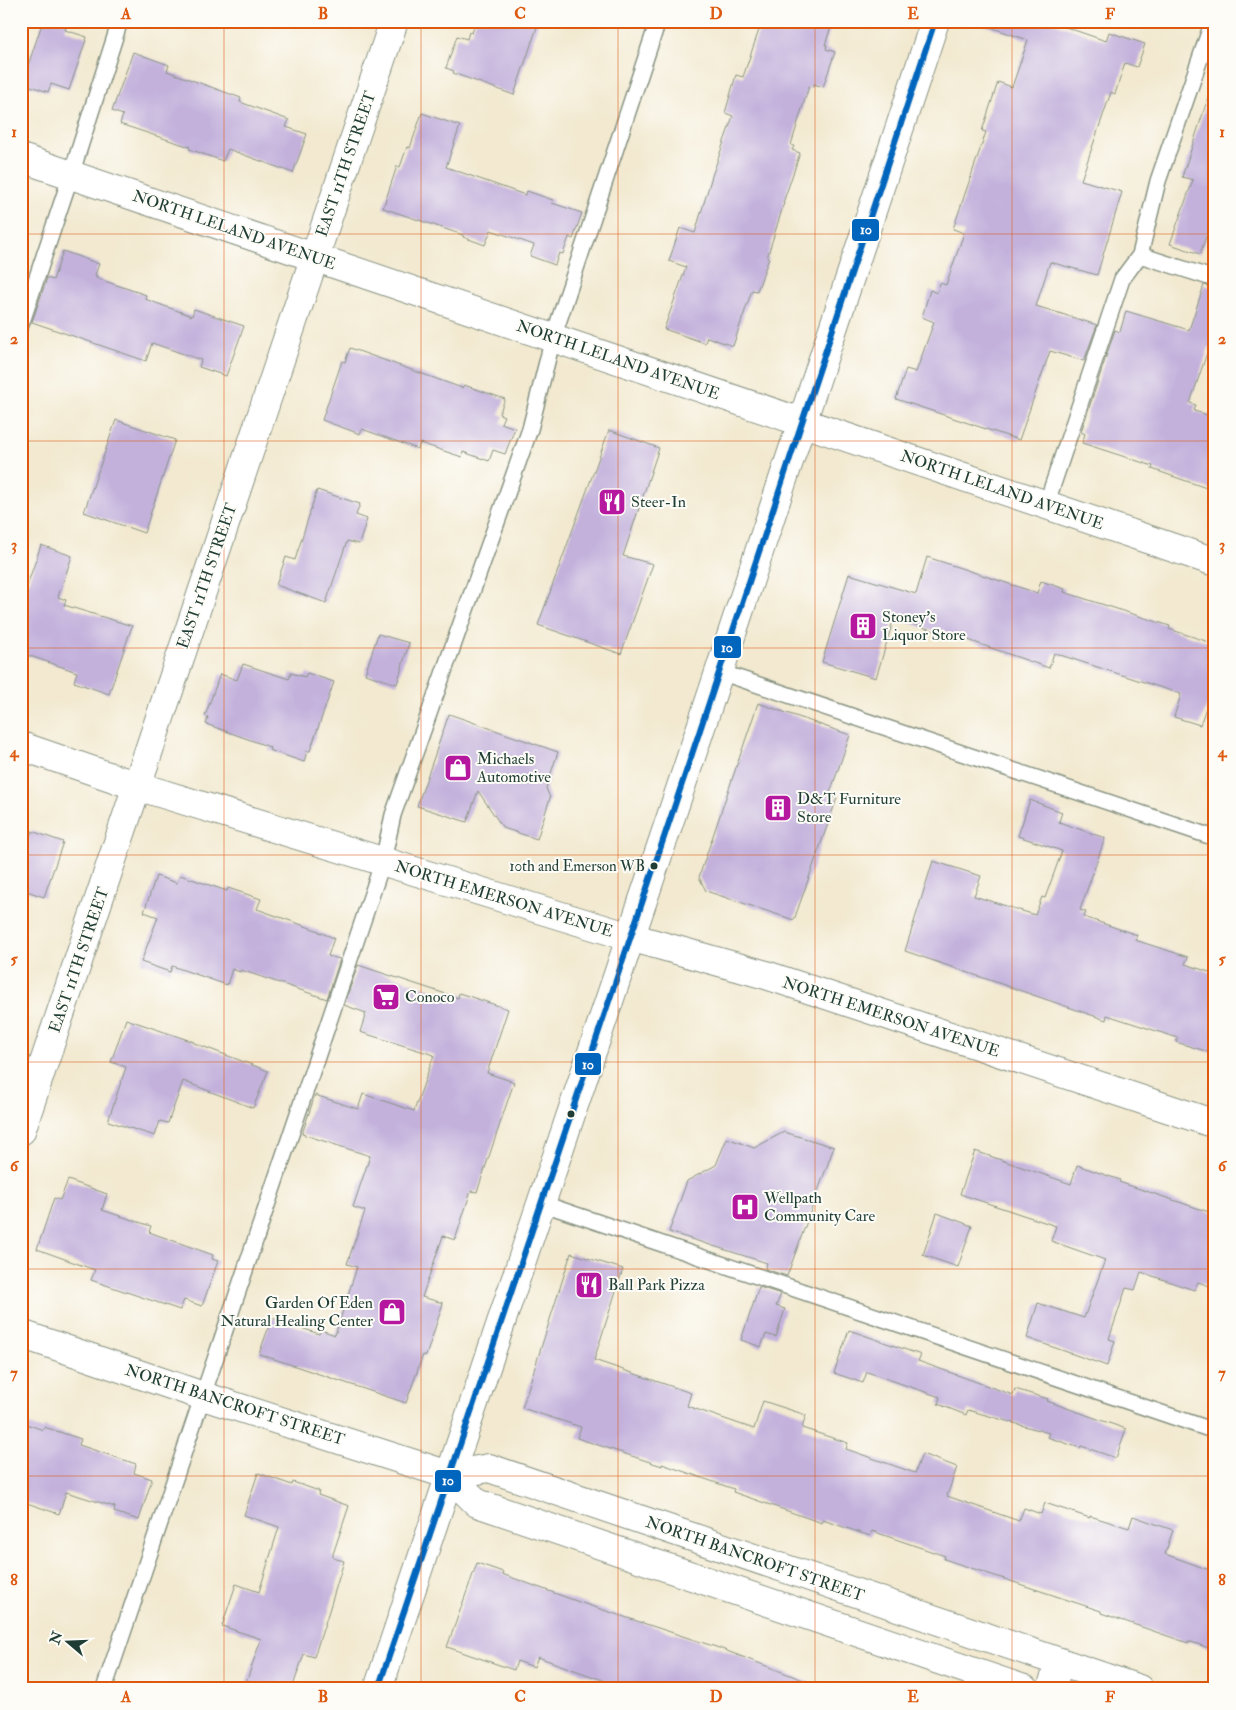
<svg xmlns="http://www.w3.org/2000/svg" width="1236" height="1710" viewBox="0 0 1236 1710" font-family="'IM FELL Double Pica',serif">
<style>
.building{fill:#c3b1dc}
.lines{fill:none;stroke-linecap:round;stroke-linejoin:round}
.service-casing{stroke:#889382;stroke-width:18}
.minor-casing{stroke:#889382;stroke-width:30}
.secondary-casing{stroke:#889382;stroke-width:30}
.primary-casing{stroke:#889382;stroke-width:30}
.service{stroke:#fff;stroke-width:15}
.minor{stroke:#fff;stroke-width:28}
.secondary{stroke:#fff;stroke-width:28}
.primary{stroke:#fff;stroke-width:28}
.bus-1-casing{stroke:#fdfcf7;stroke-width:10}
.bus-1{stroke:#0065bd;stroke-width:6}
.grid{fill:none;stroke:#de580e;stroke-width:1;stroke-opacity:0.55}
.bus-dot{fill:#1f3d34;stroke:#fdfcf7;stroke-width:2}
.labels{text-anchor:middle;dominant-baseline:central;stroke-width:4;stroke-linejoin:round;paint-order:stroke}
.bus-label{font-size:15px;fill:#1f3d34;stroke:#fdfcf7;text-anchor:end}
.street-label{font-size:16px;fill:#1f3d34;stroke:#fdfcf7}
.poi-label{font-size:16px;fill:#1f3d34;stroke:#fdfcf7;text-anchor:start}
.line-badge{stroke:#fdfcf7;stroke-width:2}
.badge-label{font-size:14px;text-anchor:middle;font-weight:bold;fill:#fff}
.neatline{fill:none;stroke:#de580e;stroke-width:2}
.grid-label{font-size:16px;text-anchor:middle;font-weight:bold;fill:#de580e}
</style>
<rect width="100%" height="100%" fill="#fdfcf7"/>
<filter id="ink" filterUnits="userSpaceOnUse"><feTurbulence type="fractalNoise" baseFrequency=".02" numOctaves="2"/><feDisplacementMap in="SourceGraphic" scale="10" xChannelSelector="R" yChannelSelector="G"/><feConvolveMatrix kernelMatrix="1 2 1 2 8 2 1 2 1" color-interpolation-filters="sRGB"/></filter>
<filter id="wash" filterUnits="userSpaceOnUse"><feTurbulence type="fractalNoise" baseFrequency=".0096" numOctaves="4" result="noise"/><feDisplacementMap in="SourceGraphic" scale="20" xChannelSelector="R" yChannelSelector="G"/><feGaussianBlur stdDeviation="1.12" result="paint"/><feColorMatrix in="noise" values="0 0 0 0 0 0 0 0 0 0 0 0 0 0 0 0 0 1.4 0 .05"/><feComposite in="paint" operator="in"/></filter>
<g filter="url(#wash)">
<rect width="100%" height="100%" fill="#f2e9d0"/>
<g id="blocks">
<g class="building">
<path d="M43,21h25l-3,9 22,7 -18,53 -18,-6 -3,8 -26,-9z"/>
<path d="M476,21h63l-25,74 -61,-22 1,-2 -8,-3 11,-32 10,3 2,-7 3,1z"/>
<path d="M762,21h71l-8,24h2l-1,4 9,3 -12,35 -9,-3 -1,3 -4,-1 -18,59 3,1 -2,4 8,3 -17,50h1l-17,55h2l-12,33 -5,-1 -19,56 -26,-9 -2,6 -41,-14 22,-62 -17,-6 11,-33 15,5 17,-57 21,-60 -8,-3 11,-38 7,2z"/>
<path d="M985,21h63l58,20 3,-9 36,12 -8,23 -12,-4 -10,31 -4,-2 -30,88 41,12 -25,83 -47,-13 -14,44 61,19 -13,36 -34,-10 -31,89 -123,-41 10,-30 10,3 18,-50 -12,-5 8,-27 7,3 3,-10 6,2 18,-52 -11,-4 33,-97 -4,-1 16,-49 14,5 16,-47 -44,-15z"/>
<path d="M133,52l36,13 -2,6 74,27 -1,4 49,18 -3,7 21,7 -14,39 -65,-24 -5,12 -34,-12 1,-2 -70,-23 3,-9 -11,-4z"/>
<path d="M1210,92l5,1v118l-15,43 -30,-10 23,-64 -11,-3z"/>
<path d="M422,113l38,13 -14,41 79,28 2,-4 26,9 -1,3 30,10 -9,26 -4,-2 -6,17 -4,-1 -4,12 -25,-9 4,-11 -43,-15 -6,15 -22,-8v-2l-80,-27 14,-42 3,1 7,-20 3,1z"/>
<path d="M63,251l36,13 -4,11 2,1 -1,2 50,17 -1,4 47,17 2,-7 50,17 -18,50 -27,-9 2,-7 -49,-17 -6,18 -114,-39 15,-44 6,2z"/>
<path d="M1204,285l11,3v61l-6,-2 -19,56 6,2 -2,6 21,6v74l-63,-22 1,-3 -71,-23 3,-9 -4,-2 34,-102 5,2 6,-21 63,19z"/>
<path d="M350,348l112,40 2,-3 41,14 -6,15 5,2 -3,7 14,5 -10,26 -12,-4 -4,11 -26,-9 -1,5 -42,-14 -2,6 -56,-20 -2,5 -38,-14 20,-59 3,1z"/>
<path d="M116,420l59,20 -31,93 -60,-21z"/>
<path d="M609,430l50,18 -36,108 30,8 -32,90 -83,-29z"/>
<path d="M317,490l43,14 -4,11 11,4 -8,25 -12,-3 -21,62 -50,-18 10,-28 9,3z"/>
<path d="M41,545l31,11 -14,41 8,3 -2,5 68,21 -23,68 -35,-12 3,-10 -56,-19v-50z"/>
<path d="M927,557l110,36 4,-12 24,8 -1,3 106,34 -1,3 46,15v60l-7,-2 -8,23 -26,-8 7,-23 -127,-41 -5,15 -110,-38 -1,2 -44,-14 -18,60 -54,-16 27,-88 67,20z"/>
<path d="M378,634l31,9 -12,41 -32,-10z"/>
<path d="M243,664l46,15 2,-6 14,4 2,-4 27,9 -24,69h-3l-3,11 -35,-12 1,-3 -64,-23 2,-7 -3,-1 15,-42 17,6z"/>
<path d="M758,703l92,32 -21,61 8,2 -43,122 -88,-29 -7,-14z"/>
<path d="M449,714l109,38 -12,36 4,10 -13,41 -34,-11 -25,-37 -11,31 -50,-16z"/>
<path d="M1030,800l32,12 -3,10 46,16 -25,72 6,2 -2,5 53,18 -2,5 53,17 -3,7 30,10v80l-39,-12 2,-4 -71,-23 -1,5 -201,-69 28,-90 48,15 -7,20 61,19 7,-18 3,1 17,-47 -44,-15z"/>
<path d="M21,830l10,4 1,-3 31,11 -19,55 -23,-8z"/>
<path d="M180,875l47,16 1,-3 33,11 -4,10 62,22v1l15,6 -6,18 12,3 -13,40 -86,-29 -1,2 -8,-3 -5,16 -55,-19 -2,6 -29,-10 17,-45 -14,-5 12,-36 21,7z"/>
<path d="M358,965l100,33 1,-5 49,16 -21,64 27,9 -37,110 -6,-1 -16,49 -12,-4 -21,61 21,6 -17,53 -3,-1 -17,48 -147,-49 13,-36 47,16 2,-4 14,5 22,-68 -10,-3 18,-53 -12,-4 17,-51 -68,-22 13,-39 43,14 5,-15 51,17 20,-56 -74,-23 6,-19 -22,-8z"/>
<path d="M126,1019l68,23v1l74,28 -15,37 -70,-27 -15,42 -8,-2 -5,15 -47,-15 18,-54 -15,-5z"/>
<path d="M784,1132l50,15 -47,129 -22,-7 2,-6 -98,-31 18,-51 29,-16 11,-27 27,10z"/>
<path d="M975,1151l96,33 6,-19 43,15 -1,2 96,32v74l-17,-6 -4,8 -53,-18 -6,18 -9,-2 -17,51 6,2 -8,25 -80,-28 11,-35 46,15 21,-58 -54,-19 5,-15 -96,-32z"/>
<path d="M68,1180l39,14 -5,16 49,16 -2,6 64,23 -1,4 6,2 -16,45 -18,-6 -4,10 -89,-30 4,-10 -58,-21 17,-51 6,2z"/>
<path d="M937,1213l35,13 -14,41 -35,-12z"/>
<path d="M571,1253l52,16 -29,91 97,33 -4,13 67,23 9,-28 43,14 -4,13 46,15 -2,6 69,24 7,-19 35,13 -10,29 72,25 5,-13 17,6 4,-11 45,15v-2l39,12 4,-12 40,14 -8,24 50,18v78l-27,-9v2l-87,-30v-2l-157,-52 1,-3 -73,-25 -2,5 -47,-16 -1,3 -89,-31 1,-3 -72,-25v2l-85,-28 4,-11 -59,-19z"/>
<path d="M759,1287l22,7 -5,12 9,3 -9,28 -10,-3 -5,13 -20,-7z"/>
<path d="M849,1330l72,25 -3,6 95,34 2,-6 33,10 -1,2 79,28 -10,29 -35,-12 -1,2 -33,-11 2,-4 -81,-23 -2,5 -28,-11 2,-7 -73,-25 -4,11 -29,-10z"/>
<path d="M21,1422l22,8 1,-3 37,12 -2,6 57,19 -2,9 18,6 -13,41 -25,-8 1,-5 -49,-15 -7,22 -38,-13z"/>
<path d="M258,1473l34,12 1,-3 26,9 -1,4 31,11 -16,48v4l11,3 -16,53 -14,43 -10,-3 -12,35h-48l17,-50 -39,-13 14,-42 23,8 20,-65 -35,-12z"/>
<path d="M477,1563l26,9 -1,2 77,28 140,46 100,38 -1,3h-212l2,-7 -70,-25 -4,10 -17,-6 -3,9 -67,-23z"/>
</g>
</g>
</g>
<g filter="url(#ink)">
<use href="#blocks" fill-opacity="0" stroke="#889382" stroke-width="1"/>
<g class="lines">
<defs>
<g id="service">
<path d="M1140,255l75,24"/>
<path d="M21,325l50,-150 49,-154"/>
<path d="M1046,505l76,-226 18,-24 18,-74 55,-160"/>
<path d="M720,672l495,166"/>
<path d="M541,1203l674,228"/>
<path d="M104,1689l279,-828 10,-46 137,-386 23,-91 105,-317"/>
</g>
<g id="minor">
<path d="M21,158l1194,404"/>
<path d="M21,1131l373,-1110"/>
<path d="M21,1334l182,62 246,79 40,-7 650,221"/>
<path d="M449,1475l28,28 547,186"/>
<path d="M1051,1689l9,-27"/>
</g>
<path id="secondary" d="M378,1689l314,-935 243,-733"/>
<path id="primary" d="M21,746l116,40 372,114 121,37 136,38 449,149"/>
</defs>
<use href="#service" class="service-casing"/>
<use href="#minor" class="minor-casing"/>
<use href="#secondary" class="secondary-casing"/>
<use href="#primary" class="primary-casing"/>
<use href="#service" class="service"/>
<use href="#minor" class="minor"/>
<use href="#secondary" class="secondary"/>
<use href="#primary" class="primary"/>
<defs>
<path id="bus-1" d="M378,1689l314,-935 243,-733"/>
</defs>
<use href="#bus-1" class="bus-1-casing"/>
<use href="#bus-1" class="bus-1"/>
</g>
</g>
<path class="grid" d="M224,21v1668M421,21v1668M618,21v1668M815,21v1668M1012,21v1668M21,234h1194M21,441h1194M21,648h1194M21,855h1194M21,1062h1194M21,1269h1194M21,1476h1194"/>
<defs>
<symbol id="restaurant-square" viewBox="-11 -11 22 22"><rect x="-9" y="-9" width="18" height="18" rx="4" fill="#b5179e" stroke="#fdfcf7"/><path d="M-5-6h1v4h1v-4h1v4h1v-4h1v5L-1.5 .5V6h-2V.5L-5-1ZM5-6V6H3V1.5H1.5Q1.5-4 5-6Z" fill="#fff"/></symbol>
<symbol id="building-square" viewBox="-11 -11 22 22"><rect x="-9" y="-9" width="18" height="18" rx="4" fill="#b5179e" stroke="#fdfcf7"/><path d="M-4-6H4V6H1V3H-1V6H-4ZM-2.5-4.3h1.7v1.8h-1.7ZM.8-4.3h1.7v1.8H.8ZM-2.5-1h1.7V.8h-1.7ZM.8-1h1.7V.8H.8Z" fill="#fff"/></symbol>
<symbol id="shop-square" viewBox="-11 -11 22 22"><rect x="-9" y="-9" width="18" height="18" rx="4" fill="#b5179e" stroke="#fdfcf7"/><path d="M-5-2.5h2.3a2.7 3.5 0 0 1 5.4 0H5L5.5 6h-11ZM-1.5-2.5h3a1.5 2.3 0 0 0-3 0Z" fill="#fff"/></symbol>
<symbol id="supermarket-square" viewBox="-11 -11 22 22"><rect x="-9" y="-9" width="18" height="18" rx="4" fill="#b5179e" stroke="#fdfcf7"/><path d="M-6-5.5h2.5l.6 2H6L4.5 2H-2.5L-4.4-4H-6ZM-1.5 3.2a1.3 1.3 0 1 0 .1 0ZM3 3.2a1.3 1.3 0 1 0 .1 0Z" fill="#fff"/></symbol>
<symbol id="hospital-square" viewBox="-11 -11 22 22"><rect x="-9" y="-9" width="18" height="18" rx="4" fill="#b5179e" stroke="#fdfcf7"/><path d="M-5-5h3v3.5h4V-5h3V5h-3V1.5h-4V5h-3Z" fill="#fff"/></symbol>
</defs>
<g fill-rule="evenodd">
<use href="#restaurant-square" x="596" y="486" width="32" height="32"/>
<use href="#building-square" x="847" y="610" width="32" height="32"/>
<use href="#shop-square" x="442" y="752" width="32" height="32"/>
<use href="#building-square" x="762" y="792" width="32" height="32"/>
<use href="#supermarket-square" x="370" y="981" width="32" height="32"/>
<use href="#hospital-square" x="729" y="1191" width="32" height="32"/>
<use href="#restaurant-square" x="573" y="1269" width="32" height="32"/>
<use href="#shop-square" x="376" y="1296" width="32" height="32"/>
</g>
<g class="bus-dot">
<circle cx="654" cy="866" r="4.5"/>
<circle cx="571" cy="1114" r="4.5"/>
</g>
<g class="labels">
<g class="bus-label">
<text x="645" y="866">10th and Emerson WB</text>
</g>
<g class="street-label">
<text transform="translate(346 164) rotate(-71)">EAST 11TH STREET</text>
<text transform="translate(234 230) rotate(19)">NORTH LELAND AVENUE</text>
<text transform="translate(618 360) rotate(19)">NORTH LELAND AVENUE</text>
<text transform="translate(1002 490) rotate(19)">NORTH LELAND AVENUE</text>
<text transform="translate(207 576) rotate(-71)">EAST 11TH STREET</text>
<text transform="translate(504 899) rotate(17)">NORTH EMERSON AVENUE</text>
<text transform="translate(79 960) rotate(-71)">EAST 11TH STREET</text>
<text transform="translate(891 1017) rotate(18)">NORTH EMERSON AVENUE</text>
<text transform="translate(235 1405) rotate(18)">NORTH BANCROFT STREET</text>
<text transform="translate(755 1559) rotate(19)">NORTH BANCROFT STREET</text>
</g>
<g class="poi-label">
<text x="631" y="502">Steer-In</text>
<text x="882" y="617">Stoney's<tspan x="882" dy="18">Liquor Store</tspan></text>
<text x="477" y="759">Michaels<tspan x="477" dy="18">Automotive</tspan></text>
<text x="797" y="799">D&amp;T Furniture<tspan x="797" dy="18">Store</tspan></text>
<text x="405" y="997">Conoco</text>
<text x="764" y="1198">Wellpath<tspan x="764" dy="18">Community Care</tspan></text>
<text x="608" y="1285">Ball Park Pizza</text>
<text x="373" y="1303" text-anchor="end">Garden Of Eden<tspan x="373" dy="18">Natural Healing Center</tspan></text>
</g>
</g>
<g class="line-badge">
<rect x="851" y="218" width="29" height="24" rx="5" fill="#0065bd"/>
<rect x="713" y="635" width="29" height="24" rx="5" fill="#0065bd"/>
<rect x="574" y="1052" width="28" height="24" rx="5" fill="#0065bd"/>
<rect x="434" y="1469" width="28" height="24" rx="5" fill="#0065bd"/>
</g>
<g class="badge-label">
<text x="866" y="234">10</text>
<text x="727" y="652">10</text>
<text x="588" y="1069">10</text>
<text x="448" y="1485">10</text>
</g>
<rect width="1236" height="1710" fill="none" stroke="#fdfcf7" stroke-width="55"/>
<g transform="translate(68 1642) rotate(289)" stroke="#fdfcf7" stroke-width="4" paint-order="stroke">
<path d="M0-4L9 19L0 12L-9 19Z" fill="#1f3d34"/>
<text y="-8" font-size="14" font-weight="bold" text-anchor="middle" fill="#1f3d34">N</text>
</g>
<rect x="28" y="28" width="1180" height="1654" class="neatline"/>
<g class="grid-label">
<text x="126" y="19">A</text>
<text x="323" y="19">B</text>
<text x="520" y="19">C</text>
<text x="716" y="19">D</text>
<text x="913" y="19">E</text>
<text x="1110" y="19">F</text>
<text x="14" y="137">1</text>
<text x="1222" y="137">1</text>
<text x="14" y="344">2</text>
<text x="1222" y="344">2</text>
<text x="14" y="550">3</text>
<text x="1222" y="550">3</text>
<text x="14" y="757">4</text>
<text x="1222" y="757">4</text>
<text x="14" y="964">5</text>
<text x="1222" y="964">5</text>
<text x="14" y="1171">6</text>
<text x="1222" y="1171">6</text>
<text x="14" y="1378">7</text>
<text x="1222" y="1378">7</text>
<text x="14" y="1585">8</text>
<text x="1222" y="1585">8</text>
<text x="126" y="1702">A</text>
<text x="323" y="1702">B</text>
<text x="520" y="1702">C</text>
<text x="716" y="1702">D</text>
<text x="913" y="1702">E</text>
<text x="1110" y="1702">F</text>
</g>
</svg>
